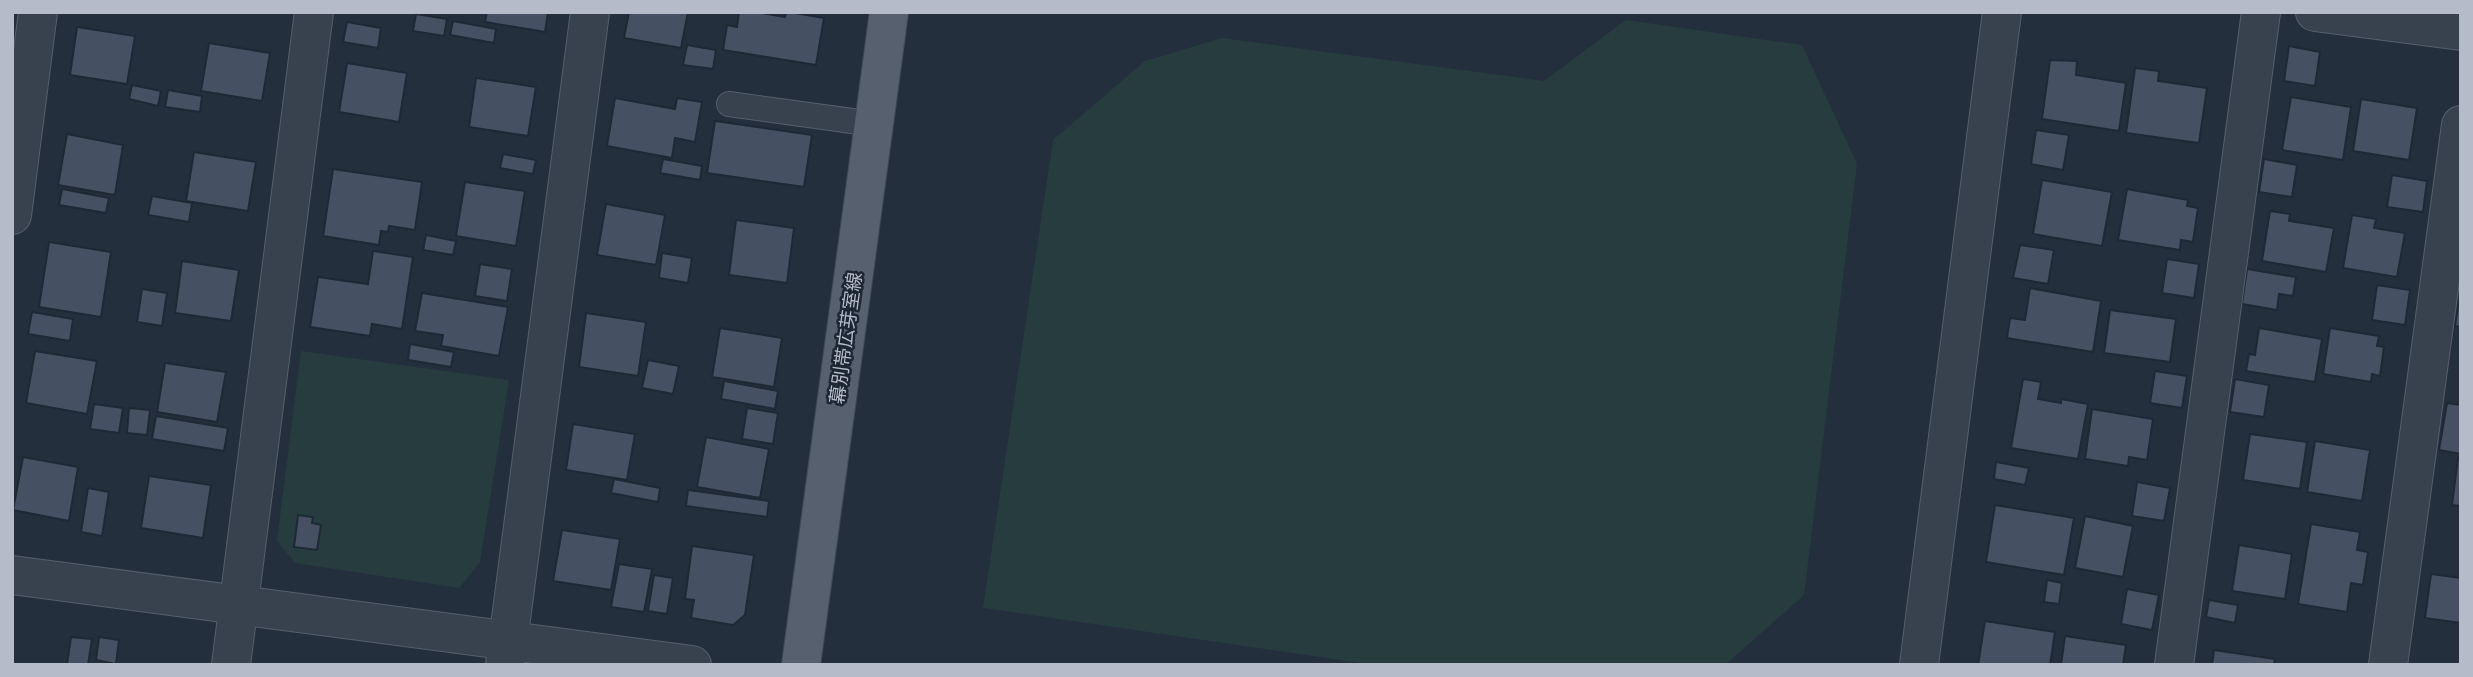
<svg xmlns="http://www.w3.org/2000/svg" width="2473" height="677" viewBox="0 0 2473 677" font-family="Barlow,'Noto Sans JP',sans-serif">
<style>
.green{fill:#263c3f}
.building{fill:#455162;stroke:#1f2835;stroke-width:2}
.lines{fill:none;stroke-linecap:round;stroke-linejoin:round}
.service-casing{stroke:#565f6c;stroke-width:26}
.minor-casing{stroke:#565f6c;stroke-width:40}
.primary-casing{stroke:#414a57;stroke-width:40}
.service{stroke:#38414e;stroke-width:24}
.minor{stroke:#38414e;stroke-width:38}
.primary{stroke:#56606e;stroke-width:38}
.labels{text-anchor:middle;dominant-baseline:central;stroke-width:5;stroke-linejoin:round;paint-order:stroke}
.street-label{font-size:19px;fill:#b4bcc9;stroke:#1d2633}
</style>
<rect width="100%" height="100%" fill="#242f3e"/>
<g class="green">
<path d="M1626,20l176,25 55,119 -53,431 -79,70h-350l-392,-57 70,-468 92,-79 77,-23 322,43z"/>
<path d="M301,351l208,29 -29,182 -21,26 -164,-25 -18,-22z"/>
</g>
<g class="building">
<path d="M487,12h61l-3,20 -60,-10z"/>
<path d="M629,12h59l-7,36 -57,-10z"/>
<path d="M739,12h18l28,5 1,-5h3l35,6 -8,47 -93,-15 4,-25 10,2z"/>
<path d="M416,14l31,5 -3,17 -31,-5z"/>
<path d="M453,21l43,8 -2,14 -44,-8z"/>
<path d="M347,22l34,6 -3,20 -35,-6z"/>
<path d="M77,27l58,9 -8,48 -57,-9z"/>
<path d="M209,43l61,10 -8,48 -61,-10z"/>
<path d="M687,45l29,5 -3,19 -30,-4z"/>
<path d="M2289,46l31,6 -5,34 -31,-5z"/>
<path d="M2050,60l27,1 -1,14 50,8 -7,48 -77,-12z"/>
<path d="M347,63l60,10 -8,49 -60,-10z"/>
<path d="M2135,68l24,3 -1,10 49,7 -8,55 -73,-10z"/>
<path d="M476,78l60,9 -8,49 -59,-9z"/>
<path d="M132,85l29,6 -3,15 -29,-7z"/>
<path d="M168,90l34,6 -2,16 -35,-5z"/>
<path d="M2291,97l60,10 -8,53 -61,-10z"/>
<path d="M615,98l60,11 2,-11 25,4 -7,40 -20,-4 -3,20 -65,-12z"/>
<path d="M2361,99l56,9 -8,52 -56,-9z"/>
<path d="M715,121l97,14 -8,52 -97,-14z"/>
<path d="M2036,130l33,5 -6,35 -32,-6z"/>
<path d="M67,134l56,11 -8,50 -57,-10z"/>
<path d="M194,152l62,10 -8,49 -62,-10z"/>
<path d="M503,154l33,6 -3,14 -33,-6z"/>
<path d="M663,159l39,7 -2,14 -40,-7z"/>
<path d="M2264,159l33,6 -5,32 -33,-5z"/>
<path d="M333,169l89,13 -7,48 -26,-4 -1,6 -7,-1 -2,14 -56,-9z"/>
<path d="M2392,175l35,6 -4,31 -36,-5z"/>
<path d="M2042,180l70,12 -10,54 -69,-12z"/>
<path d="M465,182l60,9 -9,55 -60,-10z"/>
<path d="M62,189l47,9 -3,15 -47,-8z"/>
<path d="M2127,189l61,11 -1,6 11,2 -5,34 -12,-2 -1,10 -62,-10z"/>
<path d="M152,196l40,7 -3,19 -41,-7z"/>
<path d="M606,204l59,11 -9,50 -59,-10z"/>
<path d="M2270,211l20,3 -1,7 45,7 -8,44 -64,-11z"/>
<path d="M2352,215l24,4 -2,9 31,5 -8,44 -54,-9z"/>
<path d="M736,220l58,8 -7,55 -58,-8z"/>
<path d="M426,235l30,6 -3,14 -30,-5z"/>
<path d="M49,242l62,10 -10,65 -62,-10z"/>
<path d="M2020,245l34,5 -6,34 -35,-6z"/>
<path d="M373,251l40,6 -11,72 -30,-5 -2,12 -60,-9 8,-50 50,7z"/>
<path d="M662,253l30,5 -4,25 -29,-5z"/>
<path d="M2167,259l32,5 -5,34 -32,-5z"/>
<path d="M182,261l57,9 -8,51 -56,-8z"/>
<path d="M480,264l32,5 -5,32 -32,-5z"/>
<path d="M2247,269l49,8 -3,19 -14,-2 -2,16 -35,-6z"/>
<path d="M2377,285l33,5 -5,35 -33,-5z"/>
<path d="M2030,288l71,13 -8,51 -86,-14 3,-20 15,2z"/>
<path d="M142,289l25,4 -5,33 -25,-4z"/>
<path d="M422,293l86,14 -9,49 -58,-10 2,-11 -28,-4z"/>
<path d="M2460,293h1v34l-6,-1z"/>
<path d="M2110,310l66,9 -6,43 -66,-9z"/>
<path d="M32,312l41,7 -3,22 -42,-7z"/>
<path d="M586,313l60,9 -8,54 -59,-9z"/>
<path d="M720,328l62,10 -8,49 -62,-10z"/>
<path d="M2259,328l63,11 -7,43 -69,-11 3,-17 6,1z"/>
<path d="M2330,328l49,8 -2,10 7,1 -4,29 -8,-2 -1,8 -48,-8z"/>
<path d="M410,344l44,8 -3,15 -43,-7z"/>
<path d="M35,351l62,10 -10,53 -61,-11z"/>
<path d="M648,360l31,6 -6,28 -31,-6z"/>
<path d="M165,363l61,9 -9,50 -60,-10z"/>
<path d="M2155,371l32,5 -5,32 -32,-5z"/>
<path d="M2023,379l18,3 -3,17 23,4v-4l27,5 -10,55 -67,-11z"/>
<path d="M2235,379l34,6 -5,32 -34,-5z"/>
<path d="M724,381l54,10 -3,18 -54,-10z"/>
<path d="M2447,403l14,2v49l-22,-4z"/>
<path d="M94,404l29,4 -4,25 -29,-4z"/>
<path d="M129,408l21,2 -3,25 -20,-2z"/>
<path d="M747,408l31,5 -5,31 -31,-5z"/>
<path d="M2092,409l61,10 -6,41 -18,-3 -1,9 -43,-7z"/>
<path d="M156,416l72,12 -4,23 -72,-12z"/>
<path d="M573,424l62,10 -8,46 -61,-10z"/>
<path d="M2250,434l57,8 -7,47 -57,-9z"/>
<path d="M706,437l63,12 -9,49 -63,-11z"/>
<path d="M2315,441l55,9 -8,51 -55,-9z"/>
<path d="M23,457l55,10 -9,54 -56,-11z"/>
<path d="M2458,458h3v48l-9,-1z"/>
<path d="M1996,462l33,6 -4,17 -31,-6z"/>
<path d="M149,476l62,9 -8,53 -62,-10z"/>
<path d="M614,479l46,9 -2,14 -47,-9z"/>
<path d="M2137,482l33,6 -6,33 -32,-5z"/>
<path d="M88,488l21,4 -7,44 -21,-4z"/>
<path d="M688,490l81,11 -2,16 -81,-11z"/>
<path d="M1995,505l79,13 -10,57 -78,-13z"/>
<path d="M298,515l15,2 -1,6 9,2 -4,25 -23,-3z"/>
<path d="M2085,516l48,10 -10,51 -48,-9z"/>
<path d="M2311,524l49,8 -3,18 11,2 -5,33 -12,-2 -4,29 -49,-8z"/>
<path d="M562,530l58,9 -9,51 -58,-9z"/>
<path d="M2239,545l53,9 -7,45 -53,-8z"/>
<path d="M692,546l62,9 -9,60 -12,10 -42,-7 3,-18 -9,-1z"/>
<path d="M619,564l33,5 -8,43 -33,-5z"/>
<path d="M2431,574l30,4v45l-36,-5z"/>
<path d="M654,575l19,3 -6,36 -19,-3z"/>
<path d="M2047,580l15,3 -3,21 -15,-2z"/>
<path d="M2127,589l32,6 -7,35 -31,-6z"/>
<path d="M2209,600l29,5 -3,18 -29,-6z"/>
<path d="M1985,621l70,11 -5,33h-72z"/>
<path d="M2065,636l61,9 -3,20h-62z"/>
<path d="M71,637l21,2 -4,26 -21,-1z"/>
<path d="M99,637l20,3 -3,24 -20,-4z"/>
<path d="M2214,650l61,9 -1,6h-62z"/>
</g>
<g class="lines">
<defs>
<path id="service" d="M729,104l145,20"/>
<g id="minor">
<path d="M2315,12l146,19"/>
<path d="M12,215l26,-203"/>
<path d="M12,575l680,90"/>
<path d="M231,665l83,-653"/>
<path d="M505,665l85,-653"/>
<path d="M1919,665l83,-653"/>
<path d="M2174,665l87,-653"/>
<path d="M2388,665l73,-540"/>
</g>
<path id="primary" d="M801,665l88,-653"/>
</defs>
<use href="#service" class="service-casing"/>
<use href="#minor" class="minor-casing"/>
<use href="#primary" class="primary-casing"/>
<use href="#service" class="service"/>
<use href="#minor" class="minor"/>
<use href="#primary" class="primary"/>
</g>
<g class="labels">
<g class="street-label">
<text transform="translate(845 338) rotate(-82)">幕別帯広芽室線</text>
</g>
</g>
<rect width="2473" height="677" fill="none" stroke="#b4bcc9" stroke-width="28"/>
</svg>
